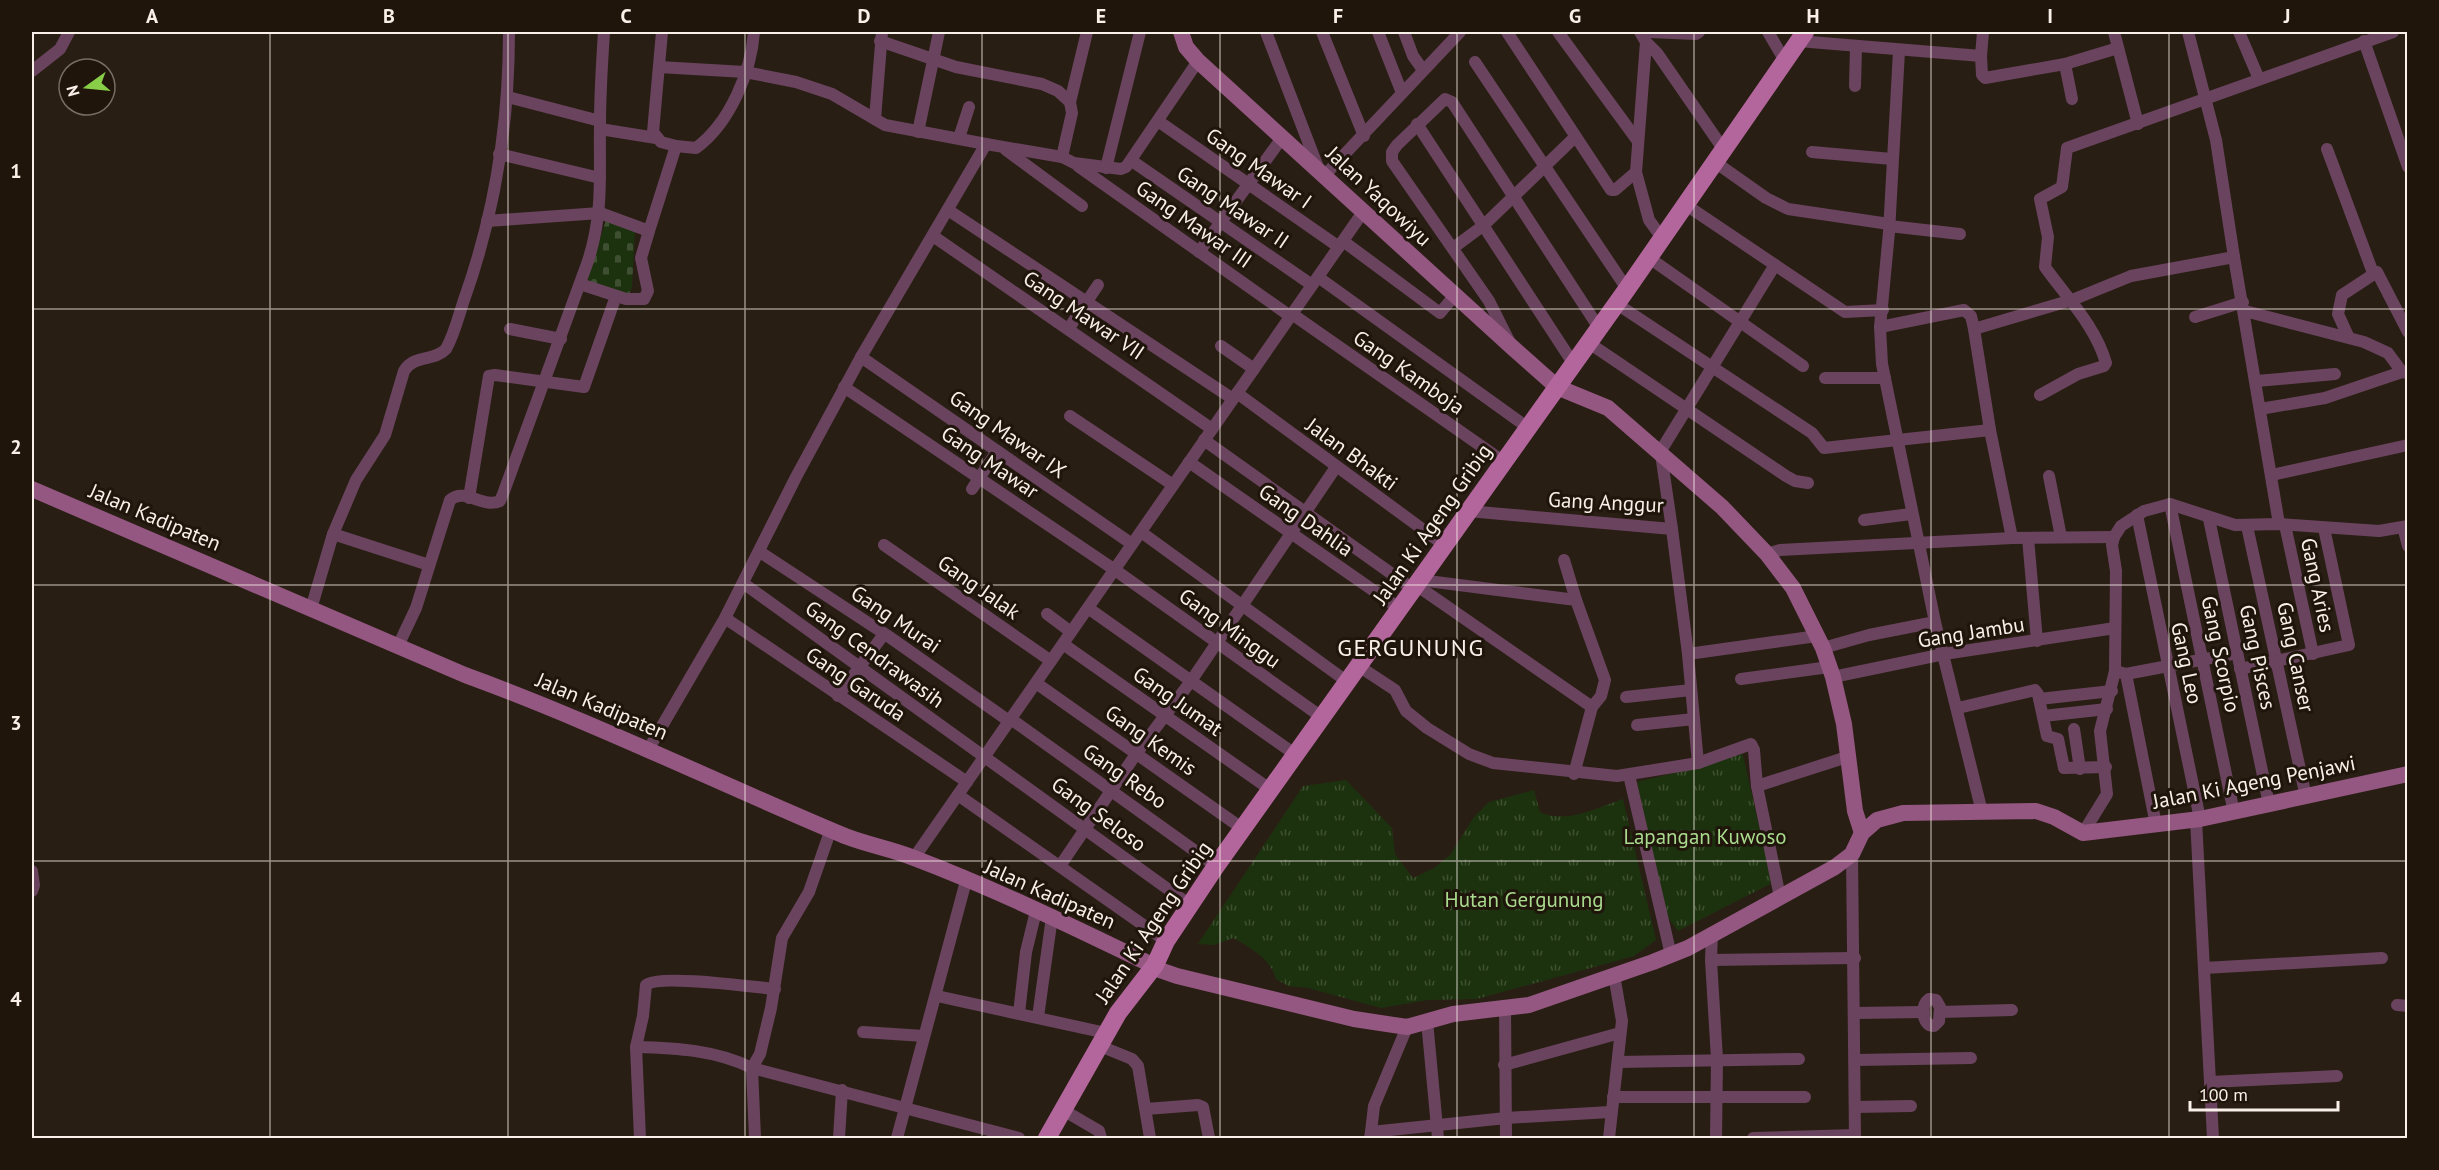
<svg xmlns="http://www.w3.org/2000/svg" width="2439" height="1170" viewBox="0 0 2439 1170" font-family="'PT Sans',sans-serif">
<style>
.cemetery{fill:url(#cemetery-stones)}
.park{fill:url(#park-tufts)}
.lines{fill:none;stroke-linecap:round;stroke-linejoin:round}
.street{stroke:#6a445e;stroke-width:12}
.secondary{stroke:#945781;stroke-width:16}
.primary{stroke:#b3669c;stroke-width:18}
.grid{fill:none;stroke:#f8f0e9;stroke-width:1.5;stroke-opacity:0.55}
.labels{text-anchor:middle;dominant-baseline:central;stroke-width:6;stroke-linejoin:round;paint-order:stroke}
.street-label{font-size:21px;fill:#f8f0e9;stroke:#1f150b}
.park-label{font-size:21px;fill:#a9da8e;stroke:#1f150b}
.quarter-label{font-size:24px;letter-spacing:1.5px;fill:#f8f0e9;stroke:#1f150b}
.neatline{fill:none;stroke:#f8f0e9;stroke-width:2}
.grid-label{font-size:20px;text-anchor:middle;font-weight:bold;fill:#f8f0e9}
</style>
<defs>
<pattern id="cemetery-stones" width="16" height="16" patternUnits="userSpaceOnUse" patternTransform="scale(1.5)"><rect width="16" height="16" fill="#1c320e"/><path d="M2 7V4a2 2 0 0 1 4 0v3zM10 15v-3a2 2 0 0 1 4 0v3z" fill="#3e5031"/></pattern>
<pattern id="park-tufts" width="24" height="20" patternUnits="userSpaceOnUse" patternTransform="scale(1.5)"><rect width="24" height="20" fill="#1c320e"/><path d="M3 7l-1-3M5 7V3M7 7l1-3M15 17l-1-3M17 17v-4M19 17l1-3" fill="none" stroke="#3e5031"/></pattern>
</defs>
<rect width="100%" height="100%" fill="#291e14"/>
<path class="cemetery" d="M606,220l29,10 -3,57 -3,7 -43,-11z"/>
<g class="park">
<path d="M1742,751l30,132 -94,48 -11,-15 -30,-134 58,-14z"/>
<path d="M1346,780l46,48 3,26 18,24 21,-10 16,-13 24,-38 15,-15 45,-12 6,22c26,13 58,-5 83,-13l33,141 -22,16 -157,43 -49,1 -47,8 -73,-20 -20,-2 -12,-7c-5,-20 -25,-31 -43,-41l-19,7 -16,-1 105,-158z"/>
</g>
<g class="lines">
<g class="street">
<path d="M662,32l-9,100 8,10 15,4"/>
<path d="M1266,32l53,138"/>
<path d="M1322,32l42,104"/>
<path d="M1378,32l24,61"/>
<path d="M1404,32l9,24 10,14"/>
<path d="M1507,32l104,158h4l21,-18"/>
<path d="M1558,32l79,108"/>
<path d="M1640,32l6,10 -10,130 13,48 13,18"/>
<path d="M1649,32l47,2 3,-2"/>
<path d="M1768,32l17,29"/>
<path d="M2114,32l24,92"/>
<path d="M2239,32l20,47"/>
<path d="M880,41l76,26 86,17 16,7 12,11 2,11 -10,44"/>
<path d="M1798,41l183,15 2,-24"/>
<path d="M2364,41l44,126"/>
<path d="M1646,42l11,11 67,97"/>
<path d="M1899,51l-10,181 -9,95 2,37 53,258 47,190"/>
<path d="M1981,56l1,19 3,3 80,-14"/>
<path d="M1475,62l152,227"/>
<path d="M32,71l28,-22 9,-17"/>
<path d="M1855,86l1,-39"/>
<path d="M508,97l92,24"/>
<path d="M2072,99l-7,-35 53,-16"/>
<path d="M1070,102l17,-70"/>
<path d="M875,119l7,-87"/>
<path d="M1158,121l181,126"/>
<path d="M1417,124l156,239"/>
<path d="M600,129l56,9"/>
<path d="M918,132l21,-100"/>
<path d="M959,138l10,-31"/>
<path d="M986,144l76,13 12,6 47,6 5,-2 72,-106"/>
<path d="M2327,149l46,124"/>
<path d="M1006,150l76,56"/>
<path d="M1812,152l80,7"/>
<path d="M499,154l101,24"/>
<path d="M1132,161l180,124"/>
<path d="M1715,162l51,36 22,11 101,15"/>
<path d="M1078,166l212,150"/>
<path d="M1106,168l34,-136"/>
<path d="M1324,176l136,-144"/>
<path d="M1686,205l159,107 38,-2"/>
<path d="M948,210l285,189"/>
<path d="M487,221l113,-8 49,18 27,-85 20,2c34,-25 55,-76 58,-116"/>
<path d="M1889,226l71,8"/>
<path d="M933,236l279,193"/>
<path d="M1343,241l97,72 15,-18"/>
<path d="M1453,248l31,-23 91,-88"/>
<path d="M1199,252l83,-114"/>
<path d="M1648,257l155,109"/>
<path d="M2234,257l45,267"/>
<path d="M1318,277l209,150"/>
<path d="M580,284l46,15h18l4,-8 -7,-33 8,-27"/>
<path d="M1617,304l195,129 12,15 166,-18"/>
<path d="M2245,311l119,31 24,11 14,19"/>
<path d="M1292,314l212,148"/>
<path d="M2195,317l48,-15"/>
<path d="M1880,327l84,-17 7,6 3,13 98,-29 59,-24 103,-19 -18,-117 -28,-108"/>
<path d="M1069,328l29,-43"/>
<path d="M510,329l51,10"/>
<path d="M1974,329l16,101 22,108"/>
<path d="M2348,336l-10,-22 4,-19 35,-23 31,60"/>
<path d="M1509,341l-20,-40 -97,-140v-9l5,-7 48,-46 7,3 147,226"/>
<path d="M1589,343l197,133 9,5 13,2"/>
<path d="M1221,346l33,23"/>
<path d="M861,357l271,187"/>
<path d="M1825,378h60"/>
<path d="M2257,381l78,-7"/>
<path d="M844,387l271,183 208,148"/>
<path d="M1237,393l207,152"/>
<path d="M2040,395l38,-21 26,-8 2,-3c-11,-38 -39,-65 -61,-96l3,-30 -8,-38 22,-12 5,-39 326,-116"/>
<path d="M2260,409l65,-11 77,-26 6,1"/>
<path d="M1070,416l103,69"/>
<path d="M1204,440l209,149"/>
<path d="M1660,452l115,-187"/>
<path d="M1189,462l211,147"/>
<path d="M2272,475l136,-30"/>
<path d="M2049,476l12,61"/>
<path d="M972,489l25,-38"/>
<path d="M469,498l20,-122 6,-1 89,12 32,-91"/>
<path d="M2170,504l64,309"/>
<path d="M1468,511l204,18 -11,-75"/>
<path d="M2137,515l63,304"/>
<path d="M2209,519l60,285"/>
<path d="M1864,520l47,-6"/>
<path d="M2285,525l28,129"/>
<path d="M2247,526l59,271"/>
<path d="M2403,527l5,19"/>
<path d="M1672,529l16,125 10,109"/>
<path d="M1141,532l208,151"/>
<path d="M333,534l96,31"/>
<path d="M2028,538l9,103"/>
<path d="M884,545l167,116"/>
<path d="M760,552l128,84 121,85"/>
<path d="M1767,554l13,-4 232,-12 102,-1"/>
<path d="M1564,560l12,40"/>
<path d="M1420,580l156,20 29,80 -4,16 -9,11 -18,67"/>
<path d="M743,583l447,322"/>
<path d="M1416,585l176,122"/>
<path d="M1088,608l208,147"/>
<path d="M311,609l22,-75 23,-54 29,-45 19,-64c10,-17 30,-9 42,-22 9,-16 13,-35 19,-52 30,-85 44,-176 44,-265"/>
<path d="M1047,614l24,18"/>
<path d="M725,618l242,164"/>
<path d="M1063,644l208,146"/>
<path d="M398,646l18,-38 34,-108c15,-13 33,9 50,1l3,-7 85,-233c16,-50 11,-87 12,-137 0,-31 2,-62 4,-92"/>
<path d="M1823,648l46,-13 66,-13"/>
<path d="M1688,654l129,-18"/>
<path d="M1360,667l35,23 11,21 21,17 42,26 24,9 124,13 81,-13 53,-19 3,6 3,36 23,111"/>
<path d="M2240,669l109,-24 -25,-117"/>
<path d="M2119,672l7,2 111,-21"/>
<path d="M2126,674l30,151"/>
<path d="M1833,677l111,-23 171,-26"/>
<path d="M1741,679l88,-12"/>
<path d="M1036,683l207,146"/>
<path d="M838,696l46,-62"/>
<path d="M1626,697l65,-7"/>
<path d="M2039,699l73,-8"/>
<path d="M1958,708l77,-18 3,4 9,42 11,3 6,29 42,-1"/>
<path d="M2043,716l64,-7"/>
<path d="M1011,719l205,147"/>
<path d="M1637,725l57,-6"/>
<path d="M2074,729l6,40"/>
<path d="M648,750l77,-132 71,-141 65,-120 125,-213 -101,-19 -53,-31 -36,-12 -51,-10 -86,-5"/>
<path d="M1629,775l42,180"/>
<path d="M1757,786l90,-29"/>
<path d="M958,795l208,146"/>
<path d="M2196,820l17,318"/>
<path d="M2083,833l24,-39 -7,-63 15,-60 1,-100 -4,-26 2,-8 7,-11 23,-15 26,-7 65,21 44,-1 100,7 29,-5"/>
<path d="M1852,854l3,284"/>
<path d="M914,858l449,-646"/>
<path d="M1060,866l76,-112 55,-73 145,-214"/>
<path d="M32,871l2,14 -2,6"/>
<path d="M1712,933l-1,27 6,99 -1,79"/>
<path d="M1711,960l144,-2"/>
<path d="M2204,968l178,-10"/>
<path d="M937,996l169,37"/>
<path d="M1929,999l7,1 4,7 -1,14 -5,5 -5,-1c-7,-6 -8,-20 0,-26z"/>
<path d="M2397,1005l11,1"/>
<path d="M1505,1006l1,132"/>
<path d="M1940,1012l72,-2"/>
<path d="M1019,1013l7,-61 10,-41"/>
<path d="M1855,1013l69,-1"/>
<path d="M1038,1017l14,-100"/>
<path d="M1427,1021l11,117"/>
<path d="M863,1032l61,4"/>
<path d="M1100,1046l32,13 6,7 12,72"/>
<path d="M636,1047c40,1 80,3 116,21l267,70"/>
<path d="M1856,1060l115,-2"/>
<path d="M1618,1062l181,-3"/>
<path d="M1504,1065l116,-32"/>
<path d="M2210,1082l127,-6"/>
<path d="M1613,1097h192"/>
<path d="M1855,1107l56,-1"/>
<path d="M1146,1109l52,-4 5,2 6,31"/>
<path d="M1063,1110l36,21 2,7"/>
<path d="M1371,1132l3,-26 33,-79"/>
<path d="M640,1138l-4,-91 7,-31 3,-31c13,-11 107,2 129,4"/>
<path d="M755,1138l-3,-70 8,-14 11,-46 11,-70 27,-46 22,-63"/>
<path d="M839,1138l3,-48"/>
<path d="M897,1138l69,-257"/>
<path d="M1370,1138l1,-6 135,-14 104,-6"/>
<path d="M1609,1138l13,-117 -8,-46"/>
<path d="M1753,1138l102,-3"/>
</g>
<g class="secondary">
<path d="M1181,32l5,15 12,14 315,287 44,39 51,21 114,99 45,47 26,34 30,60 10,29 11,47 11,87 7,22 15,-13 26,-7 133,-2 18,6 29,16 117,-14 208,-45"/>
<path d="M32,489l433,186c129,47 253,108 380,161 23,9 47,13 69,22 82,31 161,70 240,108"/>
<path d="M1154,968l23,8 177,43 53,8 46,-13 76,-9 124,-43 35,-14 147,-81 17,-13 10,-21"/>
</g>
<path class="primary" d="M1047,1138l71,-125 37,-48 11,-24 50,-75 411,-577 178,-257"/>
</g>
<path class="grid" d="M270,32v1106M508,32v1106M745,32v1106M982,32v1106M1220,32v1106M1457,32v1106M1694,32v1106M1931,32v1106M2169,32v1106M32,309h2376M32,585h2376M32,861h2376"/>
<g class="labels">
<g class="street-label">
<text transform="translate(1259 168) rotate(35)">Gang Mawar I</text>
<text transform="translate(1379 196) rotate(43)">Jalan Yaqowiyu</text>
<text transform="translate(1233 207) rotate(34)">Gang Mawar II</text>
<text transform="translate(1194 224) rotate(35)">Gang Mawar III</text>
<text transform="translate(1084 315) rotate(34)">Gang Mawar VII</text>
<text transform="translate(1409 372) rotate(35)">Gang Kamboja</text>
<text transform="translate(1008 434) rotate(35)">Gang Mawar IX</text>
<text transform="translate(1352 454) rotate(36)">Jalan Bhakti</text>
<text transform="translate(990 462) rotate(34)">Gang Mawar</text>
<text transform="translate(1606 502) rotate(3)">Gang Anggur</text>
<text transform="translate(155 517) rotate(23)">Jalan Kadipaten</text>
<text transform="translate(1306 520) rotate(35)">Gang Dahlia</text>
<text transform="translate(1432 524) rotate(-55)">Jalan Ki Ageng Gribig</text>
<text transform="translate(2318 585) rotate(78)">Gang Aries</text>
<text transform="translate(979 587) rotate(35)">Gang Jalak</text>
<text transform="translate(896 619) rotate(34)">Gang Murai</text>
<text transform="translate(1230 628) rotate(36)">Gang Minggu</text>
<text transform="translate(1971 632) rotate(-9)">Gang Jambu</text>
<text transform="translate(875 654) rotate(36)">Gang Cendrawasih</text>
<text transform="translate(2221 654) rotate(78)">Gang Scorpio</text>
<text transform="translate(2258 657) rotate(78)">Gang Pisces</text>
<text transform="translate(2296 657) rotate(78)">Gang Canser</text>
<text transform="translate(2187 663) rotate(78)">Gang Leo</text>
<text transform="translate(856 684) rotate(34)">Gang Garuda</text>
<text transform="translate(1178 701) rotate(35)">Gang Jumat</text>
<text transform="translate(602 706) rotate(23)">Jalan Kadipaten</text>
<text transform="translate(1151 740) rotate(35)">Gang Kemis</text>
<text transform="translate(1125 776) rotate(35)">Gang Rebo</text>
<text transform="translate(2254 782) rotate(-11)">Jalan Ki Ageng Penjawi</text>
<text transform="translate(1099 814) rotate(36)">Gang Seloso</text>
<text transform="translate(1050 894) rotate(24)">Jalan Kadipaten</text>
<text transform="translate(1153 922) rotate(-56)">Jalan Ki Ageng Gribig</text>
</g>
<g class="park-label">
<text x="1705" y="836">Lapangan Kuwoso</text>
<text x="1524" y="899">Hutan Gergunung</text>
</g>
<g class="quarter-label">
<text x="1411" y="647">GERGUNUNG</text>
</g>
</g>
<rect width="2439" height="1170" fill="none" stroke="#1f150b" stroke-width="66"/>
<g transform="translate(87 87) rotate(255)"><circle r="28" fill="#1f150b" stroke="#766d64" stroke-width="1.5"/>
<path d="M0-4.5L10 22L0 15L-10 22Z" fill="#89ce48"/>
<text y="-9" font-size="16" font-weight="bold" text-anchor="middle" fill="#f8f0e9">N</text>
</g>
<path d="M2190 1101v9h148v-9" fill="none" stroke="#f8f0e9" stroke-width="3"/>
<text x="2199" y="1101" font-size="18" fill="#f8f0e9" stroke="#1f150b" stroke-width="4.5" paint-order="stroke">100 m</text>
<rect x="33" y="33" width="2373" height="1104" class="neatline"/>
<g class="grid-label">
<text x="152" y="23">A</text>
<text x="389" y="23">B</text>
<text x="626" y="23">C</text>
<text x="864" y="23">D</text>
<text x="1101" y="23">E</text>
<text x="1338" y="23">F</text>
<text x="1575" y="23">G</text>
<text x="1813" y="23">H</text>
<text x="2050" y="23">I</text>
<text x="2287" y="23">J</text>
<text x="16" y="178">1</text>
<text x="16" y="454">2</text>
<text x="16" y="730">3</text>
<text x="16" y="1006">4</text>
</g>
</svg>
